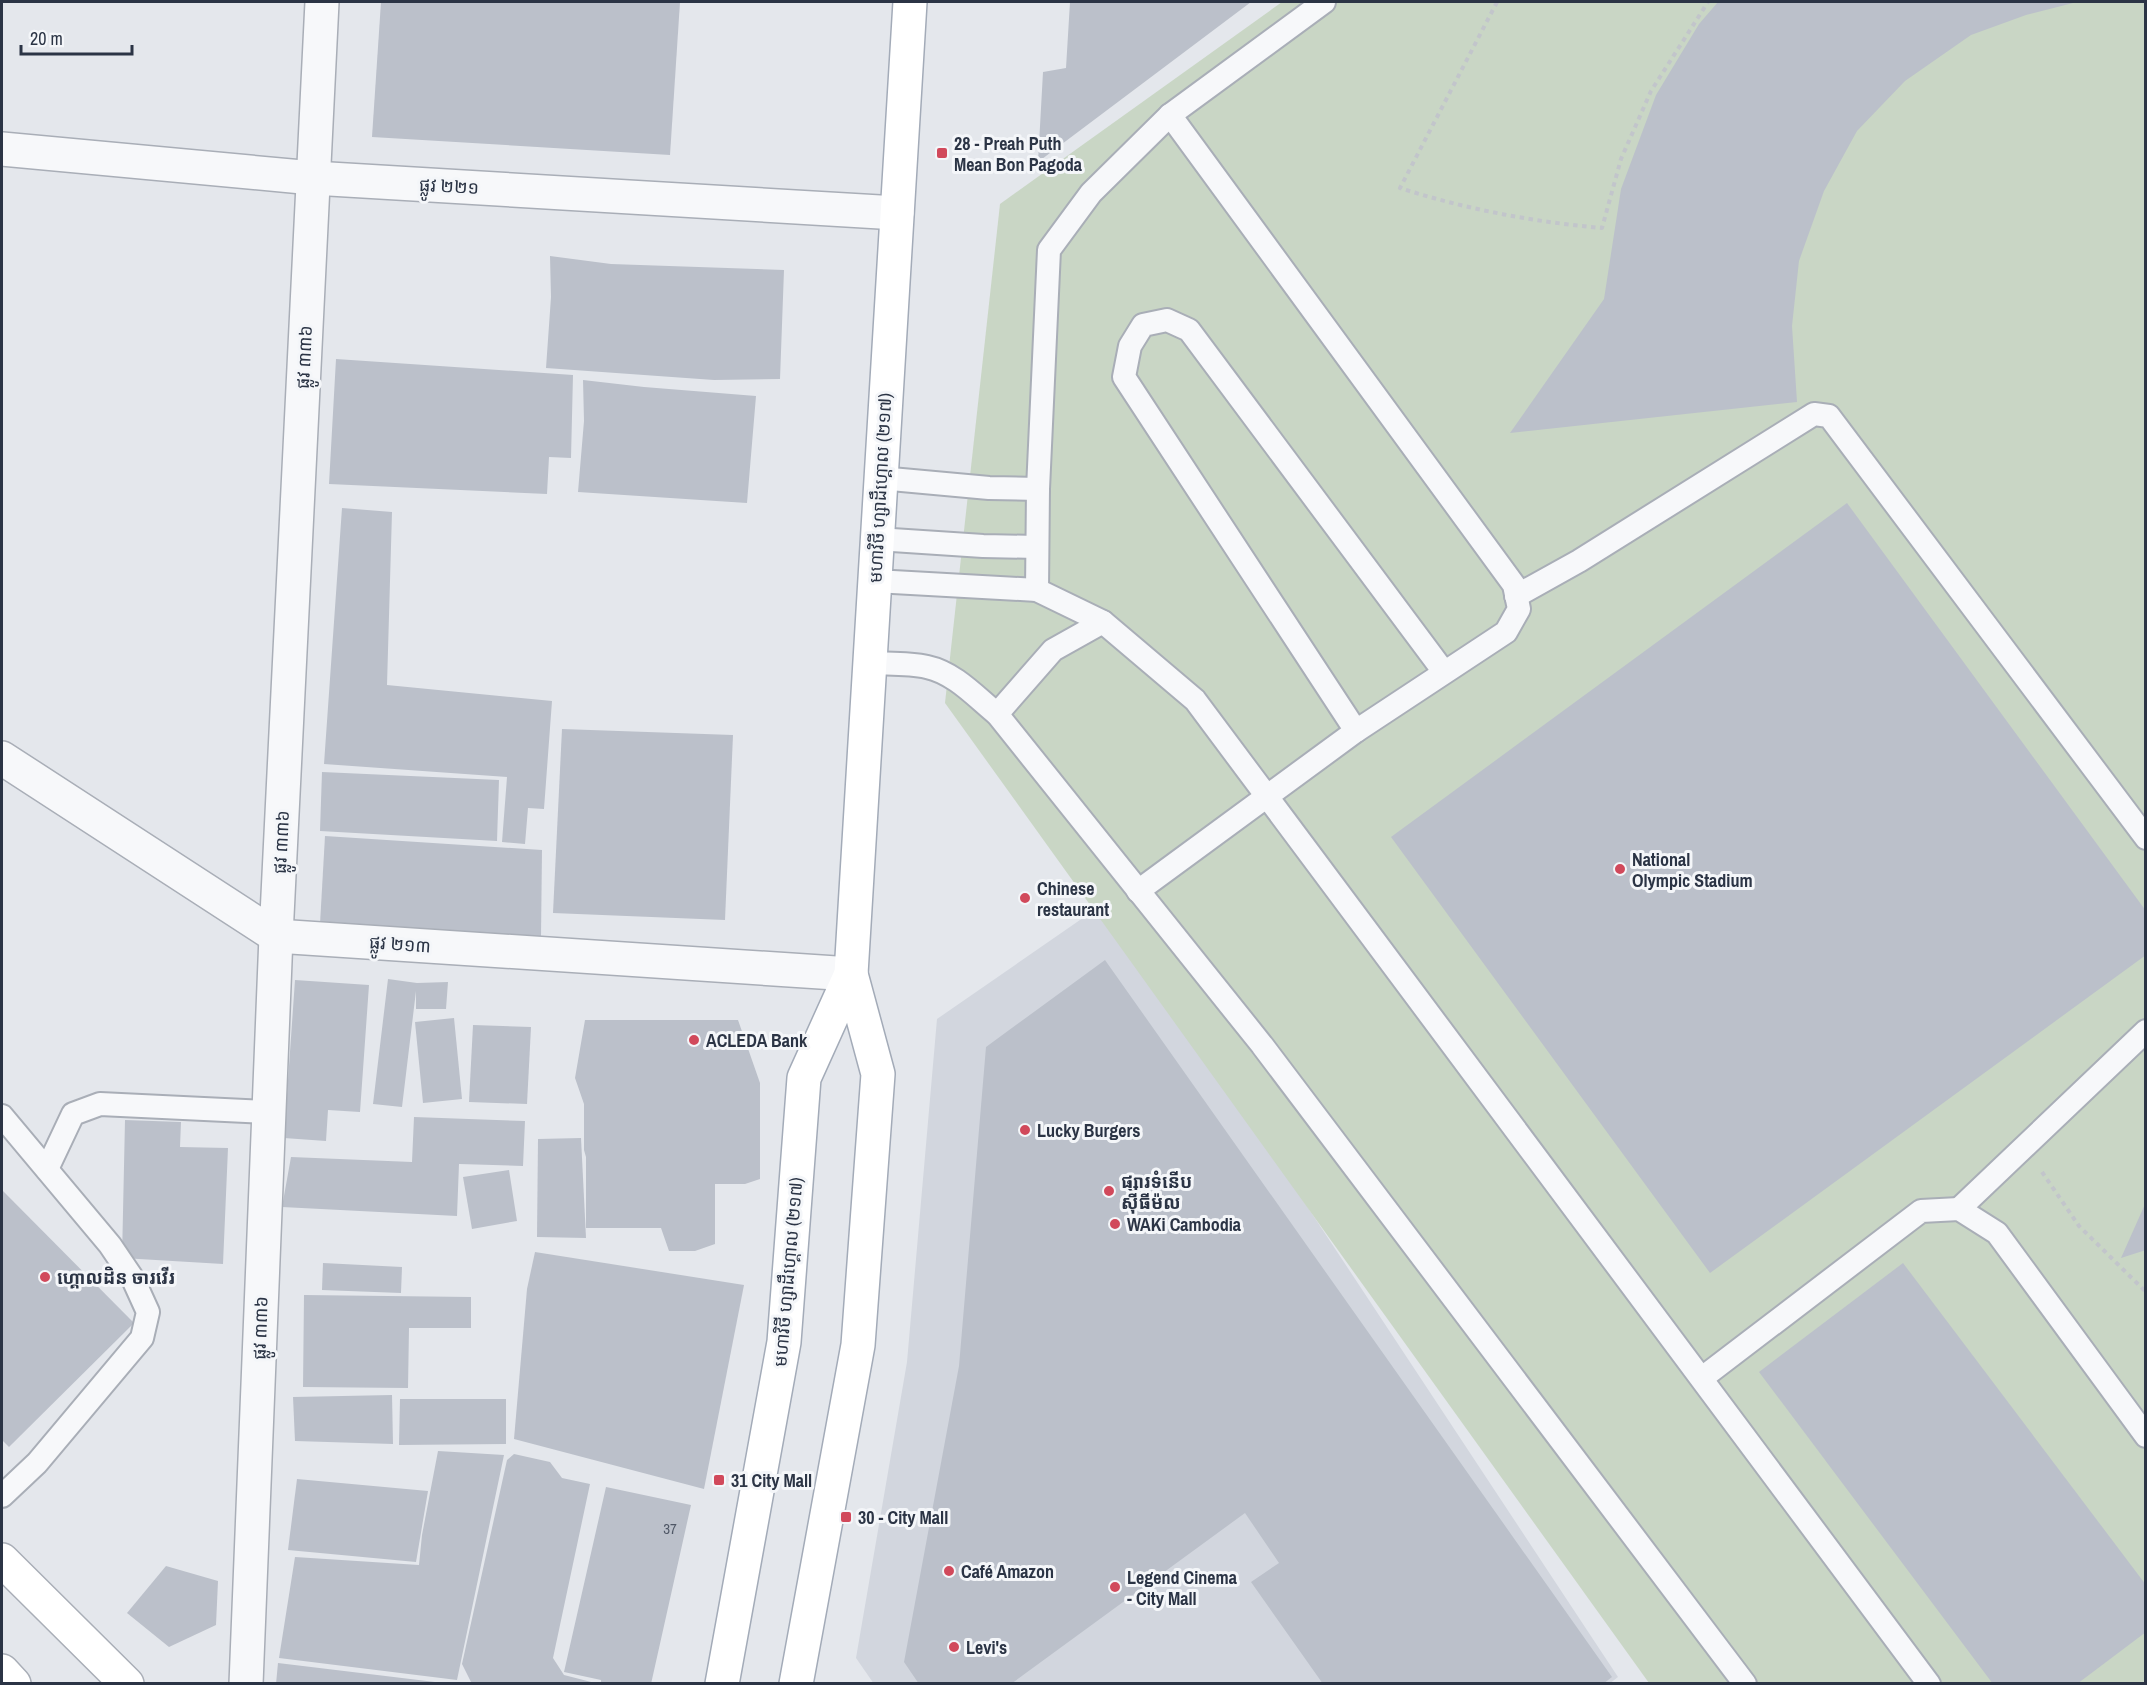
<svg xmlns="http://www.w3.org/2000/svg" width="2147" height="1685" viewBox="0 0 2147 1685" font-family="'Archivo Narrow','Noto Sans Khmer',sans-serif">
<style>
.built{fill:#d2d6de}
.green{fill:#c9d6c5}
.building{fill:#bbc0ca}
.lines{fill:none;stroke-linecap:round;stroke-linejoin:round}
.service-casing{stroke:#a9aeb7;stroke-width:26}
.minor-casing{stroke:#a9aeb7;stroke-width:36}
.secondary-casing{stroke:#a9aeb7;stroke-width:36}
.primary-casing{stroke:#a3abb8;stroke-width:36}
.path{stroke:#c2c5cb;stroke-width:4;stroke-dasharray:4.5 4.5;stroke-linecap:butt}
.service{stroke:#f7f8fa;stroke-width:22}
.minor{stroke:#f7f8fa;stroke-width:33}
.secondary{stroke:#fff;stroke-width:33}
.primary{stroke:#fff;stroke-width:33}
.poi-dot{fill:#d1495b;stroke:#f4f6f9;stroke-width:2}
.labels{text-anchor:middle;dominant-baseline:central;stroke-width:6;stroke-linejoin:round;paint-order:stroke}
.number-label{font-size:15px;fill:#4f5766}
.poi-label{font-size:18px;font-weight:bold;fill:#2b3445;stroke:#f4f6f9;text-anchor:start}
.street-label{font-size:18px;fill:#2b3445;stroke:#f4f6f9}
</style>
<rect width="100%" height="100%" fill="#e4e7ec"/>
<path class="built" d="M1106,902l512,775 -9,7h-735l-18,-26 51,-296 30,-343z"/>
<path class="green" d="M1282,2h863v1681h-496l-704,-980 55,-499z"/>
<g class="building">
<path d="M381,2h299l-10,153 -298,-18z"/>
<path d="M1070,2h181l-213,160 5,-90 23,-4z"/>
<path d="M1718,2h359l-51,13 -55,20 -66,46 -48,50 -33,60 -25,70 -7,65 5,76 -287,31 94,-134 17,-110 35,-94 43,-71z"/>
<path d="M550,256l61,8 173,6 -4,109 -66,1 -168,-12 5,-71z"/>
<path d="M336,359l237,16 -2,83 -22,-1 -2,37 -218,-10z"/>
<path d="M583,380l61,7 112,9 -9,107 -169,-11 6,-71z"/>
<path d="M1847,503l299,408v44l-436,318 -319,-436z"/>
<path d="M342,508l50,4 -5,173 165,16 -8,108 -16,-1 -3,36 -23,-2 5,-65 -183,-13z"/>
<path d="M562,729l171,6 -8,185 -172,-7z"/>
<path d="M322,772l177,8 -2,61 -177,-10z"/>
<path d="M325,836l217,14 -1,86 -221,-12z"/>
<path d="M1105,960l507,717 -9,7h-280l-72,-102 28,-19 -34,-50 -234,171h-92l-15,-22 55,-296 27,-319z"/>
<path d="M388,979l29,4 31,-1 -2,27h-30v-18l-14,116 -29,-3z"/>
<path d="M295,980l74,5 -9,127 -32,-2 -2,31 -42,-3z"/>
<path d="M454,1018l8,81 -39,4 -8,-81z"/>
<path d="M585,1020h153l22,63v96l-15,5h-30v60l-20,7h-26l-8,-23h-75v-71l-2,-7v-46l-9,-26z"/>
<path d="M473,1025l58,2 -4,77 -58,-2z"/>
<path d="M414,1117l111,4 -2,45 -64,-2 -2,52 -175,-9 9,-50 121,5z"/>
<path d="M125,1120l56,2 -1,25 48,1 -5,116 -101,-6z"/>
<path d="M581,1138l5,100 -49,-1 1,-98z"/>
<path d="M509,1170l8,51 -45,8 -9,-52z"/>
<path d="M2,1190l132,133 -125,124 -7,-7z"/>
<path d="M2146,1202v48l-25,8z"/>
<path d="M535,1252l209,33 -40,204 -190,-50 13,-150z"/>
<path d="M323,1263l79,4 -1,26 -79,-3z"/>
<path d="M1903,1263l243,322v47l-69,52h-84l-234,-312z"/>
<path d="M304,1295l167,2v31h-62l-1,60 -105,-1z"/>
<path d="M392,1395l1,49 -98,-3 -2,-44z"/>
<path d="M400,1399h106v45l-107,1z"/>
<path d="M438,1451l66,4 -47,225 -178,-22 16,-101 124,8 3,-30z"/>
<path d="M514,1454l36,8 12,16 28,6 -37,174 11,17 35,9h-127l-10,-20 45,-204z"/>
<path d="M297,1479l131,12 -12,71 -128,-12z"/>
<path d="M606,1487l85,18 -40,179h-50v-4l-37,-8z"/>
<path d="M166,1566l52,15 -2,44 -47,22 -42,-34z"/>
<path d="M278,1663l157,19v2h-159z"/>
</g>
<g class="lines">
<defs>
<g id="service">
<path d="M880,478l109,10 49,1"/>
<path d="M877,539l106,7 54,1"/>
<path d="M875,581l162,9 66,32 92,78 734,984"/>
<path d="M1037,590l1,-101 11,-239 42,-57 79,-78 154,-113"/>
<path d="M1516,596l63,-35 235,-147 15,2 317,422"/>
<path d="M870,663c19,1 39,0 57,4 28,6 49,30 70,47l265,331 483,639"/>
<path d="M997,714l56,-64 50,-28"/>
<path d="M1356,731l-232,-354 6,-31 13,-21 24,-5 22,10 255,342"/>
<path d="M1138,891l218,-160 150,-99 13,-23 -5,-24 -344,-470"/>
<path d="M47,1169l26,-55 27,-10 168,8"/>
<path d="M1959,1209l187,-178"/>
<path d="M1702,1378l219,-167 38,-2 38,24 149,203"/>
<path d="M2,1496l35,-33 105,-125 6,-26 -15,-33 -23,-34 -108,-129"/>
</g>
<g id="minor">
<path d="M2,149l311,29 584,35"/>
<path d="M2,758l274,178 575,38"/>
<path d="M246,1684l30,-748 46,-934"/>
</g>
<g id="secondary">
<path d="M2,1560l125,124"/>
<path d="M2,1671l12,13"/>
</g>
<g id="primary">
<path d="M722,1684l62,-342 20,-264 47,-104"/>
<path d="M796,1684l62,-339 20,-271 -27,-100 59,-972"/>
</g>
</defs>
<use href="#service" class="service-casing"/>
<use href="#minor" class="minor-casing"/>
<use href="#secondary" class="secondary-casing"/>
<use href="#primary" class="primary-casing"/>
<g class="path">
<path d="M1497,2l-97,186c65,21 134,34 202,40l19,-69 30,-68 57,-89"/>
<path d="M2042,1172l37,54 67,66"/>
</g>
<use href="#service" class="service"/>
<use href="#minor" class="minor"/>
<use href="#secondary" class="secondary"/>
<use href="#primary" class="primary"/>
</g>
<g class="poi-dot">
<rect x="936" y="147" width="12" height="12" rx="3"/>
<circle cx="1620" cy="869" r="6"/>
<circle cx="1025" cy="898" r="6"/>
<circle cx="694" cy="1040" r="6"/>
<circle cx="1025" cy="1130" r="6"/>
<circle cx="1109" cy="1191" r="6"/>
<circle cx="1115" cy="1224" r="6"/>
<circle cx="45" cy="1277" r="6"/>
<rect x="713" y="1474" width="12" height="12" rx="3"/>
<rect x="840" y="1511" width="12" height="12" rx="3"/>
<circle cx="949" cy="1571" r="6"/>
<circle cx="1115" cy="1587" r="6"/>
<circle cx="954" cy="1647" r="6"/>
</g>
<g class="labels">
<g class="number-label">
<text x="670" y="1528">37</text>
</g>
<g class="poi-label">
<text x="954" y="143">28 - Preah Puth<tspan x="954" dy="21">Mean Bon Pagoda</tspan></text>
<text x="1632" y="859">National<tspan x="1632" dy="21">Olympic Stadium</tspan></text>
<text x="1037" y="888">Chinese<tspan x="1037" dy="21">restaurant</tspan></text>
<text x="706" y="1040">ACLEDA Bank</text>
<text x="1037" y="1130">Lucky Burgers</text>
<text x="1121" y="1181">ផ្សារទំនើប<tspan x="1121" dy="21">ស៊ីធីម៉ល</tspan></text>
<text x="1127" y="1224">WAKi Cambodia</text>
<text x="57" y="1277">ហ្គោលដិន ចារវើរ</text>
<text x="731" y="1480">31 City Mall</text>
<text x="858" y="1517">30 - City Mall</text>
<text x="961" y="1571">Café Amazon</text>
<text x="1127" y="1577">Legend Cinema<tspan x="1127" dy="21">- City Mall</tspan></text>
<text x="966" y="1647">Levi's</text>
</g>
<g class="street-label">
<text transform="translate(449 186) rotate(3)">ផ្លូវ ២២១</text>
<text transform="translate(304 357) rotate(-87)">ផ្លូវ ៣៣៦</text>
<text transform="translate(880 488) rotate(-87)">មហាវិថី ហ្សាដឹហ្គោល (២១៧)</text>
<text transform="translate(281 842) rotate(-87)">ផ្លូវ ៣៣៦</text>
<text transform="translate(400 944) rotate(4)">ផ្លូវ ២១៣</text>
<text transform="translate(788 1272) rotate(-85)">មហាវិថី ហ្សាដឹហ្គោល (២១៧)</text>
<text transform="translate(260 1328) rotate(-88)">ផ្លូវ ៣៣៦</text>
</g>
</g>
<rect width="2147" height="1685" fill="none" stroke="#2b3445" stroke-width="6"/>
<path d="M21 45v9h111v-9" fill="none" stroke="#2b3445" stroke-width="3"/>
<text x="30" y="45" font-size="18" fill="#2b3445" stroke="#f4f6f9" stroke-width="4.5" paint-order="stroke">20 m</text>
</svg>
